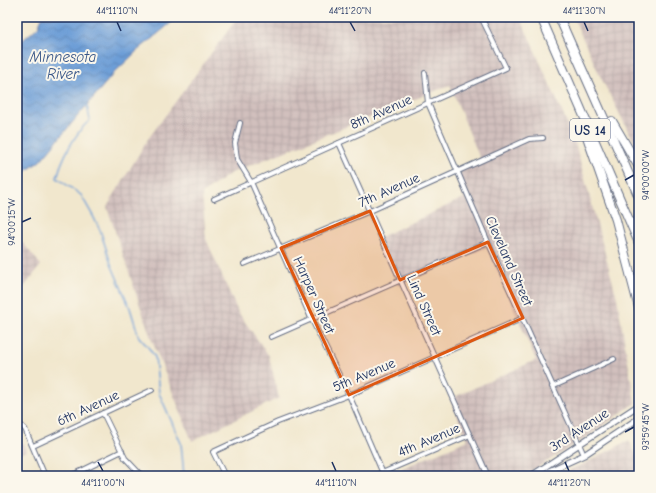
<svg xmlns="http://www.w3.org/2000/svg" width="656" height="493" viewBox="0 0 656 493" font-family="'Comic Neue',sans-serif">
<style>
.industrial{fill:url(#industrial-grid)}
.water{fill:url(#water-waves);stroke:#44669a}
.lines{fill:none;stroke-linecap:round;stroke-linejoin:round}
.stream{stroke:#6d9ed7;stroke-width:1.5}
.minor-casing{stroke:#666f85;stroke-width:6}
.tertiary-casing{stroke:#666f85;stroke-width:7}
.motorway-casing{stroke:#666f85;stroke-width:10}
.minor{stroke:#fff;stroke-width:4}
.tertiary{stroke:#fff;stroke-width:5}
.motorway{stroke:#fff;stroke-width:8}
.marked{fill:#de5710;fill-opacity:0.2;stroke:#de5710;stroke-width:3;stroke-linejoin:round}
.ticks{fill:none;stroke:#1b2f5e;stroke-width:1.5}
.labels{text-anchor:middle;dominant-baseline:central;stroke-width:4;stroke-linejoin:round;paint-order:stroke}
.shield{fill:#fbf7ec;stroke:#5e6b89;stroke-width:1}
.shield-label{font-size:13px;font-weight:bold;fill:#1b2f5e}
.street-label{font-size:14px;fill:#1b2f5e;stroke:#fbf7ec}
.water-label{font-size:15px;font-style:italic;fill:#385688;stroke:#fbf7ec}
.neatline{fill:none;stroke:#1b2f5e;stroke-width:1.5}
.ticks-label{font-size:10px;text-anchor:middle;fill:#1b2f5e}
</style>
<defs>
<pattern id="industrial-grid" width="8" height="8" patternUnits="userSpaceOnUse"><rect width="8" height="8" fill="#d1c0bd"/><path d="M0 4h8M4 0v8" fill="none" stroke="#b3a5a5"/></pattern>
<pattern id="water-waves" width="16" height="10" patternUnits="userSpaceOnUse"><rect width="16" height="10" fill="#6d9ed7"/><path d="M0 5q4-4 8 0t8 0" fill="none" stroke="#5981b2"/></pattern>
</defs>
<rect width="100%" height="100%" fill="#fbf7ec"/>
<filter id="ink" filterUnits="userSpaceOnUse"><feTurbulence type="fractalNoise" baseFrequency=".025" numOctaves="2"/><feDisplacementMap in="SourceGraphic" scale="8" xChannelSelector="R" yChannelSelector="G"/><feConvolveMatrix kernelMatrix="1 2 1 2 8 2 1 2 1" color-interpolation-filters="sRGB"/></filter>
<filter id="wash" filterUnits="userSpaceOnUse"><feTurbulence type="fractalNoise" baseFrequency=".012" numOctaves="4" result="noise"/><feDisplacementMap in="SourceGraphic" scale="16" xChannelSelector="R" yChannelSelector="G"/><feGaussianBlur stdDeviation="0.9" result="paint"/><feColorMatrix in="noise" values="0 0 0 0 0 0 0 0 0 0 0 0 0 0 0 0 0 1.4 0 .05"/><feComposite in="paint" operator="in"/></filter>
<g filter="url(#wash)">
<rect width="100%" height="100%" fill="#f1e7cd"/>
<g class="industrial">
<path d="M238,17h282l54,122 43,159 18,105 -53,37 -59,36h-139l84,-36 -18,-41 86,-39 -49,-113 -89,39 -20,-48 86,-40 -11,-28 27,-11 -30,-74 -219,88 -29,21 4,45 32,73 31,44 10,42 -87,43 -41,-103 -44,-131 41,-68z"/>
<path d="M573,17h66v134l-37,-71z"/>
<path d="M17,236l24,29 -24,31z"/>
<path d="M17,429l9,22 -9,4z"/>
<path d="M629,440l10,21v15h-83l32,-14z"/>
</g>
<path class="water" d="M42,17h136l-41,34 -23,22 -74,88 -23,17v-133l21,-18z"/>
<g class="lines">
<path class="stream" d="M87,105l3,15c-15,13 -28,38 -33,58l24,17 12,21 7,14 11,34 19,44 9,29 9,10 7,10 4,36 22,50 3,33"/>
</g>
</g>
<g filter="url(#ink)">
<g class="lines">
<defs>
<g id="minor">
<path d="M425,73l3,30 60,139 96,213"/>
<path d="M240,123l-5,20 2,16 14,23 60,136 38,77 35,81"/>
<path d="M339,143l149,333"/>
<path d="M214,199l292,-131 -25,-51"/>
<path d="M244,264l126,-53 159,-72 14,-1"/>
<path d="M271,337l217,-95"/>
<path d="M552,387l62,-28"/>
<path d="M103,413l22,45 17,18"/>
<path d="M17,422l8,7 20,47"/>
<path d="M33,446l119,-56"/>
<path d="M71,476l51,-25"/>
<path d="M225,476l-12,-24 65,-30 71,-27 174,-77"/>
<path d="M375,476l95,-41"/>
</g>
<g id="tertiary">
<path d="M531,476l108,-71"/>
<path d="M538,476l46,-21 55,-37"/>
</g>
<g id="motorway">
<path d="M541,17l98,226"/>
<path d="M559,17l80,180"/>
<path d="M612,121l27,46"/>
<path d="M584,128l32,92 23,88"/>
</g>
</defs>
<use href="#minor" class="minor-casing"/>
<use href="#tertiary" class="tertiary-casing"/>
<use href="#motorway" class="motorway-casing"/>
<use href="#minor" class="minor"/>
<use href="#tertiary" class="tertiary"/>
<use href="#motorway" class="motorway"/>
</g>
</g>
<path class="marked" d="M370,211l30,69 88,-38 35,76 -174,77 -68,-147z"/>
<path class="ticks" d="M117,22l4,9M350,22l5,9M584,22l4,9M625,180l9,-5M22,222l9,-4M625,432l9,-5M98,462l5,9M332,462l4,9M565,462l4,9"/>
<g class="labels">
<rect class="shield" x="570" y="119" width="40" height="22" rx="3"/>
<g class="shield-label">
<text x="590" y="130">US 14</text>
</g>
<g class="street-label">
<text transform="translate(381 112) rotate(-24)">8th Avenue</text>
<text transform="translate(389 190) rotate(-24)">7th Avenue</text>
<text transform="translate(509 261) rotate(66)">Cleveland Street</text>
<text transform="translate(314 295) rotate(66)">Harper Street</text>
<text transform="translate(424 305) rotate(66)">Lind Street</text>
<text transform="translate(364 375) rotate(-23)">5th Avenue</text>
<text transform="translate(88 408) rotate(-25)">6th Avenue</text>
<text transform="translate(579 430) rotate(-33)">3rd Avenue</text>
<text transform="translate(429 440) rotate(-23)">4th Avenue</text>
</g>
<g class="water-label">
<text x="63" y="57">Minnesota<tspan x="63" dy="17">River</tspan></text>
</g>
</g>
<rect width="656" height="493" fill="none" stroke="#fbf7ec" stroke-width="44"/>
<rect x="22" y="22" width="612" height="449" class="neatline"/>
<g class="ticks-label">
<text x="117" y="14">44°11'10"N</text>
<text x="350" y="14">44°11'20"N</text>
<text x="584" y="14">44°11'30"N</text>
<text transform="translate(645 175) rotate(-90)" y="4">94°00'00"W</text>
<text transform="translate(11 222) rotate(-90)" y="4">94°00'15"W</text>
<text transform="translate(645 427) rotate(-90)" y="4">93°59'45"W</text>
<text x="103" y="486">44°11'00"N</text>
<text x="336" y="486">44°11'10"N</text>
<text x="569" y="486">44°11'20"N</text>
</g>
</svg>
